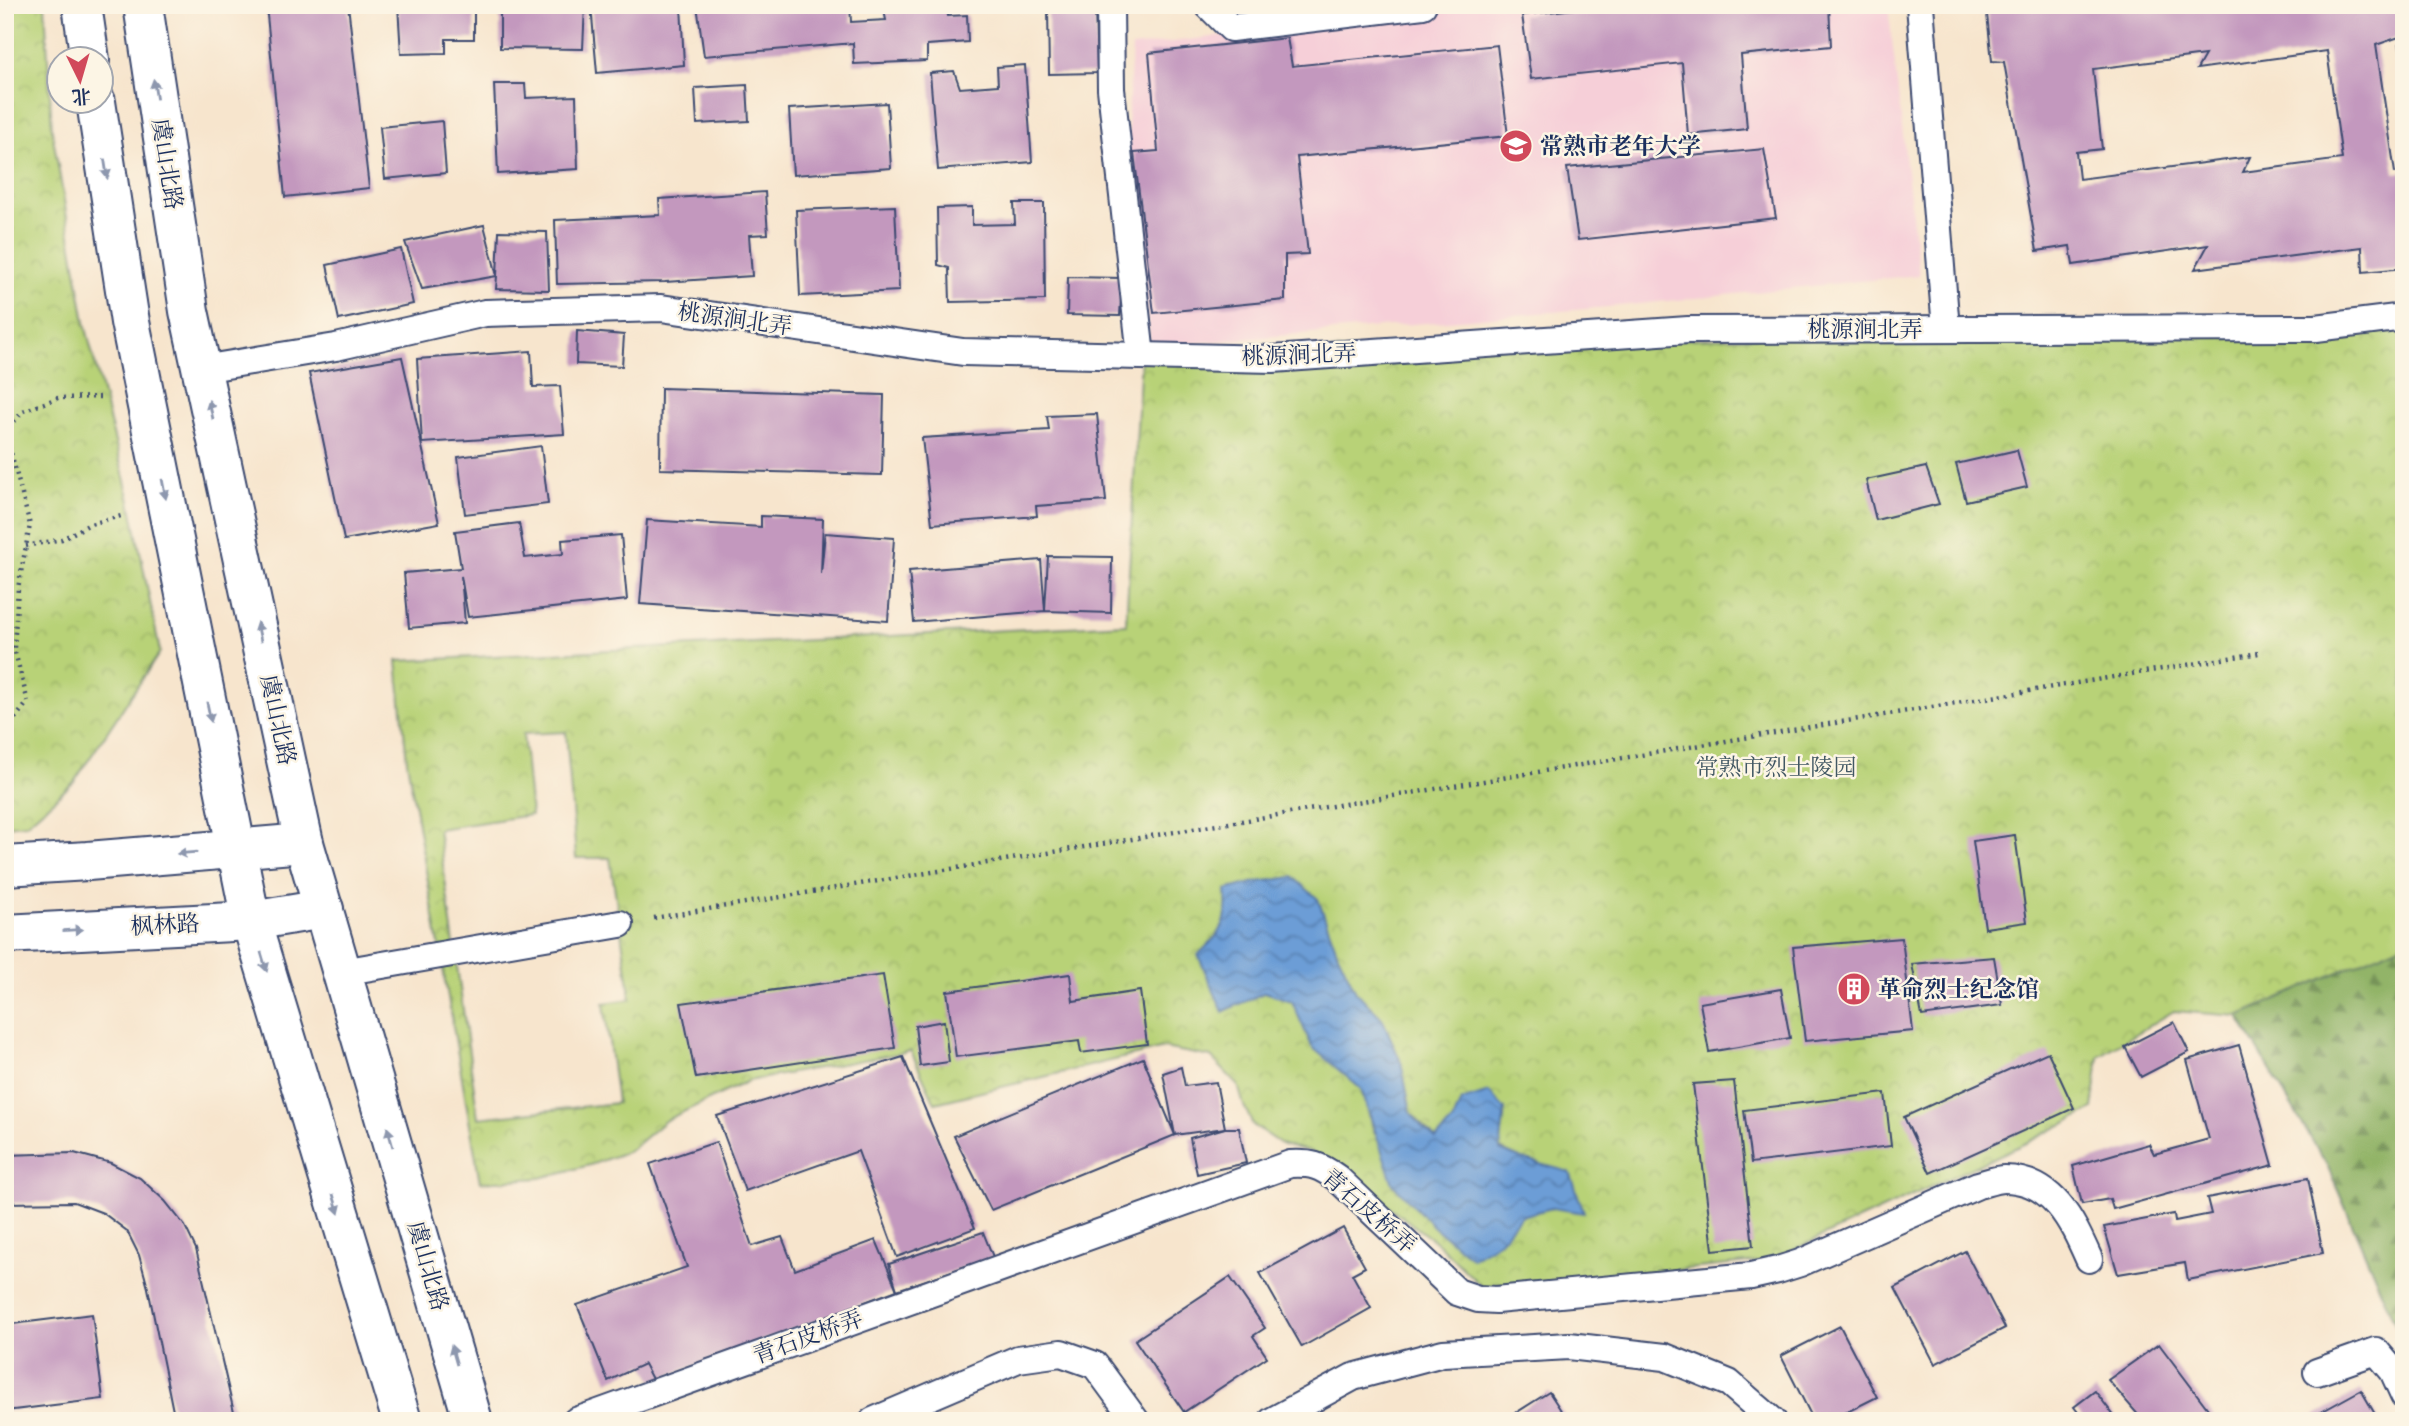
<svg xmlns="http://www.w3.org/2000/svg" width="2409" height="1426" viewBox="0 0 2409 1426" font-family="Cardo,'Noto Serif SC',serif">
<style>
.built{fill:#f6cfd8}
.forest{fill:url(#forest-firs);stroke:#567263;stroke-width:2}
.park{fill:url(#park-crowns);stroke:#6a806a;stroke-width:2;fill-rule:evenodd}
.water{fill:url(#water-waves);stroke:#44669a;stroke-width:2}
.building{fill:#c398be;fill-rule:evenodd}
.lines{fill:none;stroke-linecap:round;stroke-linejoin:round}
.lane-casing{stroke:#3c4a6f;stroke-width:30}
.primary-casing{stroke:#3c4a6f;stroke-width:42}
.path{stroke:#3c4a6f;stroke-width:4.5;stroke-dasharray:2 5;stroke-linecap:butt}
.lane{stroke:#fff;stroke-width:26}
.primary{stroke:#fff;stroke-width:38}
.oneway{fill:#8d97ae}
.labels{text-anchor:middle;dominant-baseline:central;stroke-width:5;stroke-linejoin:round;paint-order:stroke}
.poi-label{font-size:23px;font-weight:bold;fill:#1b2f5e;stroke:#fcf5e5;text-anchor:start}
.street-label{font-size:23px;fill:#1b2f5e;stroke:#fcf5e5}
.park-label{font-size:23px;fill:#425864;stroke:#fcf5e5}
</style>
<defs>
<pattern id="forest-firs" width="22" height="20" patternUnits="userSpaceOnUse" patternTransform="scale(1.75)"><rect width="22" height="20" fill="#92b468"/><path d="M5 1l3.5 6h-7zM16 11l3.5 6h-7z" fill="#769359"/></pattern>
<pattern id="park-crowns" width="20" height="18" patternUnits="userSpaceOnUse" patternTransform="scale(1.75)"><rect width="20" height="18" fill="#b8d277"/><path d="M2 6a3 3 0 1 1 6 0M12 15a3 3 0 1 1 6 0" fill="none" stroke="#9eb569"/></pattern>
<pattern id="water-waves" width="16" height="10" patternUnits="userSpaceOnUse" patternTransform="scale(1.75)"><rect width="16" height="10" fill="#6c9dd6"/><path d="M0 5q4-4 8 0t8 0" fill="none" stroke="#5880b1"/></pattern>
</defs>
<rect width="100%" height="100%" fill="#fcf5e5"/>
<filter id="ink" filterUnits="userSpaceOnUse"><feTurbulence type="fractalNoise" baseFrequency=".0143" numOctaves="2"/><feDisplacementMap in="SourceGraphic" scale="14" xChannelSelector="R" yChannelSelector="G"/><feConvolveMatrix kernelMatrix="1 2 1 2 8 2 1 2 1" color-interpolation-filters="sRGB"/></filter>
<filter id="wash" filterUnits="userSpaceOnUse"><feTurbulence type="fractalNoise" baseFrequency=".00686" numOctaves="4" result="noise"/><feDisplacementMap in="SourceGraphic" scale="28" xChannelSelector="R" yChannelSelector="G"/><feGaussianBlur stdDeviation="1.57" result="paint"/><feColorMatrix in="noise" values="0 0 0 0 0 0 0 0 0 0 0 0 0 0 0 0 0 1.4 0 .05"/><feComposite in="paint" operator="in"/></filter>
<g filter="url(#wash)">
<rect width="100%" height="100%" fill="#f7e5cd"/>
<path class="built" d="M1472,5h416l31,270 -300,31 -468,41 -22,-167 -1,-67 4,-66z"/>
<path class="forest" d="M2404,943v402l-76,-178 -90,-151z"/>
<g class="park">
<path d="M5,5h40l7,126 34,197 44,173 30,151 -86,130 -48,42 -21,2z"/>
<path d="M2404,317v626l-166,73 -64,-5 -75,45 -6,53 -65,33 -259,119 -285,28 -46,-45 -100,-76 -29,-17 -26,-6 -30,-20 -9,-19 -6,-21 -27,-28 -47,-9 -229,55 -24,-52 -163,30 -82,39 -37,31 -39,14 -50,13 -60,4 -73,-421 -10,-100 729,-37 15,-268zM566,732l10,126h34l21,141 -27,4 13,100 -139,15 -40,-289 93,-14 -8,-81zM1293,877l25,22 20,55 18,38 26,26 19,44 10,51 25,26 17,-18 8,-20 44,8 -5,40 22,10 22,6 8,43 -32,8 -20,25 -126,-109 -13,-43 -49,-42 -20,-46 -27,-9 -42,20 -25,-57c25,-25 31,-29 28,-65l26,-7z"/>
</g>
<path class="water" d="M1293,877l25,22 20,55 18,38 26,26 19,44 10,51 12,15 13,11 17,-18 8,-20 28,-9 16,17 -5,41 22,9 48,13 14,41 -32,-5 -31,8 -21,25 -28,17 -38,-31 -41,-43 -32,-95 -49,-42 -20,-46 -27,-9 -42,20 -25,-57c25,-25 31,-29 28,-65l26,-7z"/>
<g id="blocks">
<g class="building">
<path d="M266,5h82l21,183 -84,9z"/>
<path d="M398,5h76v34h-28v14l-45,1z"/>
<path d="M500,5h85l-2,44 -83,-1z"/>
<path d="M591,5h90l3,60 -87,8z"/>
<path d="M697,5h153l1,17 35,-2 -3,-15h63l2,11 19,-1 1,27 -41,3v16l-73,3 -1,-21 -149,13z"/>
<path d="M1609,5h220l2,41 -90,9 6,74 -59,6 -6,-72 -151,16 -9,-64z"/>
<path d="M1986,5h418v72h-2l-3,-40 -23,8 19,128 9,-1v96l-41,4 -1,-25 -167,22 13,-24 -135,20 -3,-19 -33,5 -33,-189 -12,-1zM2327,51l15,108 -99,13 7,-15 -171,22 -3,-27 26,-3 -9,-80 112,-14 -8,14z"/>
<path d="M1095,8l2,65 -48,1 -1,-65z"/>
<path d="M1287,38l5,28 205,-21 11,91 -211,21 11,97 -23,1v45l-131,13 -20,-160 24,-2 -9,-98z"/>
<path d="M1025,65l7,97 -94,8 -8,-97 24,-2 6,17 38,-3 -1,-18z"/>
<path d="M494,84h31l1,14 50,-2 2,73 -80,5z"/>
<path d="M747,85l2,36 -52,3 -2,-36z"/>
<path d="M887,103l4,65 -98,7 -4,-66z"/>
<path d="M442,121l4,52 -61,6 -5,-52z"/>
<path d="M1764,149l12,69 -198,22 -11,-72z"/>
<path d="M765,192l3,42 -19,1 3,41 -87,6 -108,2 -2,-64 105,-5 -1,-16z"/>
<path d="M1014,203h30l1,97 -95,2 -1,-34 -11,-3 -1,-57 35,-1v18l43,-1z"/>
<path d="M895,206l4,85 -99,5 -4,-86z"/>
<path d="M484,225l13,51 2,-45 48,1 2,58 -53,-1 1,-13 -75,13 -17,-47z"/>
<path d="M401,249l12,55 -74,16 -12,-55z"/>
<path d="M1068,277l54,1 -2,38 -53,-1z"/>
<path d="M577,331l47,4 -2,31 -46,-2z"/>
<path d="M531,351l2,36 27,-1 4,48 -142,9 -5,-84z"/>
<path d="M402,357l37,166 -95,17 -35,-167z"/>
<path d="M661,388l223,7 -2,80 -222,-6z"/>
<path d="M1097,414l9,87 -70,5 1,10 -105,8 -10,-86 127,-8 -2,-14z"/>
<path d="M541,446l7,58 -83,10 -7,-57z"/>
<path d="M2017,450l10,37 -61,14 -10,-37z"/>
<path d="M1926,467l13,37 -63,16 -10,-40z"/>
<path d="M761,516l62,3 -2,55 4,-41 69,5 -6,83 -248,-17 7,-84 114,7z"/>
<path d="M519,523l6,35 38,-4 -1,-14 59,-5 6,65 -159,17 -7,-41 4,47 -56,5 -5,-55 57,-5 -6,-37z"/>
<path d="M1048,556l64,1 -1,56 -66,-2 -131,11 -5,-51 132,-11 4,51z"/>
<path d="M2015,835l12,87 -42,6 -12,-87z"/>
<path d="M1902,938l11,93 -108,10 -12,-94z"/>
<path d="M1994,957l8,48 -80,11 -10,-52z"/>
<path d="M1070,974l3,27 67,-10 7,53 -66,9 -2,-12 -123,16 -9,-66z"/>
<path d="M883,975l12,73 -199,30 -15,-75z"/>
<path d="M1781,989l9,49 -81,14 -9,-49z"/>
<path d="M944,1021l5,41 -29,4 -5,-40z"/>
<path d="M2174,1022l15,30 -48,25 -16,-30z"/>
<path d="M2239,1045l34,120 -160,44 -3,-10 -28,5 -9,-38 76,-22 5,10 55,-15 -22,-79z"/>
<path d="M2048,1052l26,56 -144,65 -26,-56z"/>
<path d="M903,1057l72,171 -78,29 -39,-106 -113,40 -28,-75z"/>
<path d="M1143,1058l32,77 -12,-62 18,-6 4,19 31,-4 9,46 -50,7 -184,75 -37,-74z"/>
<path d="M1734,1081l19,165 -40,4 -20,-166z"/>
<path d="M1885,1093l6,53 -140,17 -7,-53z"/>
<path d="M1225,1128h14l7,35 -49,11 -7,-36z"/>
<path d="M716,1142l36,104 30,-9 13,33 81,-30 21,50 -244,91 -9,-17 -36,17 -31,-76 110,-38 -37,-103z"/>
<path d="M74,1153l37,10 29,15 25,23 20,25 11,23 40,172h-61l-27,-133 -9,-33 -12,-24 -24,-18 -29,-11 -69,1v-48z"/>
<path d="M2308,1178l15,75 -135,27 -3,-17 -67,11 -14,-47 70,-13 1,7 36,-7 -4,-16z"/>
<path d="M1343,1228l22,39 -13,7 19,34 -69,39 -42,-74z"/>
<path d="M983,1232l10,25 -96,33 -8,-26z"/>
<path d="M1965,1251l40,77 -70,36 -40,-76z"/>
<path d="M1230,1277l35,51 -12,8 14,21 -83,55 -49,-72z"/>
<path d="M92,1314l11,85 -98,12v-86z"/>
<path d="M1840,1326l37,71 -48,24h-15l-33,-65z"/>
<path d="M2159,1344l58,77h-80l4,-3 -33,-38z"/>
<path d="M2361,1390l18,31h-74z"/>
<path d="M2095,1391l23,30h-33l-11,-14z"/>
<path d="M1549,1392l19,29h-65z"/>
</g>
</g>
</g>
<g filter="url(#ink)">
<use href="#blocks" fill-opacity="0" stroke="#3c4a6f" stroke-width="2"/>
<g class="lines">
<defs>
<g id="lane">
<path d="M1110,5l1,84 30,267"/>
<path d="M1208,5l23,23 192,-23"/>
<path d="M1920,5l26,324"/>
<path d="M202,369l134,-22 149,-34 176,-5 302,44 310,7 415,-29 628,-2 88,-11"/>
<path d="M342,972l278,-48"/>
<path d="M2317,1372l59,-21 17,20 11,24"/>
<path d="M576,1421l714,-257c22,-1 29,1 47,14l120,114 21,7 18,1 255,-24 27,-6 22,-7 178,-78c8,-2 18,-6 26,-6 49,0 68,42 85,80"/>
<path d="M873,1421l145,-62 43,-6 34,12 41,56"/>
<path d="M1272,1421l81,-44 90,-24 126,-7 96,11 64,26 44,38"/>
</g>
<g id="primary">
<path d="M82,5l8,55"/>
<path d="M143,5l46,306 115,532 169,578"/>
<path d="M96,102l34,220 121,599 151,500"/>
<path d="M5,866l83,-5 216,-18"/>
<path d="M5,934l246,-13 73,-12"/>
</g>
</defs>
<use href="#lane" class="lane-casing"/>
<use href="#primary" class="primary-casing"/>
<g class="path">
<path d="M5,432l18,-21 35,-13 43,-1"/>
<path d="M5,441l5,8 20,76 -12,63 -4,60 14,54 -23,29"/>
<path d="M26,546l36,-7 28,-15 35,-9"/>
<path d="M654,918l1605,-265"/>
</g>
<use href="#lane" class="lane"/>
<use href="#primary" class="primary"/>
</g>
<defs><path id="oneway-solid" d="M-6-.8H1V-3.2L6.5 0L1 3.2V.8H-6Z" transform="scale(1.75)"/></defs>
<g class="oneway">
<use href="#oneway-solid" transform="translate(155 89) rotate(-99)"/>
<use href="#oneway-solid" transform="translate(106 169) rotate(81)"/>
<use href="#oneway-solid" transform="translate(211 410) rotate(-102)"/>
<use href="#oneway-solid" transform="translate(164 489) rotate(79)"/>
<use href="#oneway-solid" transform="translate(259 632) rotate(-102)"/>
<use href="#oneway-solid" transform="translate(209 712) rotate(78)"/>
<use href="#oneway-solid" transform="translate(187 853) rotate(175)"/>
<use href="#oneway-solid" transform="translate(73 930) rotate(-3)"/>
<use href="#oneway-solid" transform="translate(264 962) rotate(73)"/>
<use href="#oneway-solid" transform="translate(390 1137) rotate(-106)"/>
<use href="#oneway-solid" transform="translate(336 1204) rotate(73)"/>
<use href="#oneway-solid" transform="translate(454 1355) rotate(-106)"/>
</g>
</g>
<defs>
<symbol id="school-disc" viewBox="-11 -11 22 22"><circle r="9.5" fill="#d1495b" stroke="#fcf5e5"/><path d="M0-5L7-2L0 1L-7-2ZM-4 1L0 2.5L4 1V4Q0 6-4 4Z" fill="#fff"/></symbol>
<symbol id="building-disc" viewBox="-11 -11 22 22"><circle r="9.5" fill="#d1495b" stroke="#fcf5e5"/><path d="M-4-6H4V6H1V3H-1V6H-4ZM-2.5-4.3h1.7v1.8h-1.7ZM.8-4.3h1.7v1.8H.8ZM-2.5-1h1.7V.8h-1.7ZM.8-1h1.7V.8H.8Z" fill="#fff"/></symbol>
</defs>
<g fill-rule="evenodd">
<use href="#school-disc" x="1497" y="127" width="38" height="38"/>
<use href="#building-disc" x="1835" y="970" width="38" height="38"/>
</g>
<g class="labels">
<g class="poi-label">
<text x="1540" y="146">常熟市老年大学</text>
<text x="1878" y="989">革命烈士纪念馆</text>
</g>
<g class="street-label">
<text transform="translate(167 164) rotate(81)">虞山北路</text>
<text transform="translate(735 319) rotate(8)">桃源涧北弄</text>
<text x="1865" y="329">桃源涧北弄</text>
<text transform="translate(1299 355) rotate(-2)">桃源涧北弄</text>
<text transform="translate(278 720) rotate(78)">虞山北路</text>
<text transform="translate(165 925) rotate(-3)">枫林路</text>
<text transform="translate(1369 1211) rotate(41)">青石皮桥弄</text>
<text transform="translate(428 1266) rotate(74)">虞山北路</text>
<text transform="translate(808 1337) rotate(-20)">青石皮桥弄</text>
</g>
<g class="park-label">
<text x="1776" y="767">常熟市烈士陵园</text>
</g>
</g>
<rect width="2409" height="1426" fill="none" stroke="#fcf5e5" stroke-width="28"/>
<g transform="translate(80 80) rotate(175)"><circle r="33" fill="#fcf5e5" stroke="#a2a6af" stroke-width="2"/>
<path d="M0-5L12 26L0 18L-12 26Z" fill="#d1495b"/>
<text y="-10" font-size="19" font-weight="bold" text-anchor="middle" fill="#1b2f5e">北</text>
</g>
</svg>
